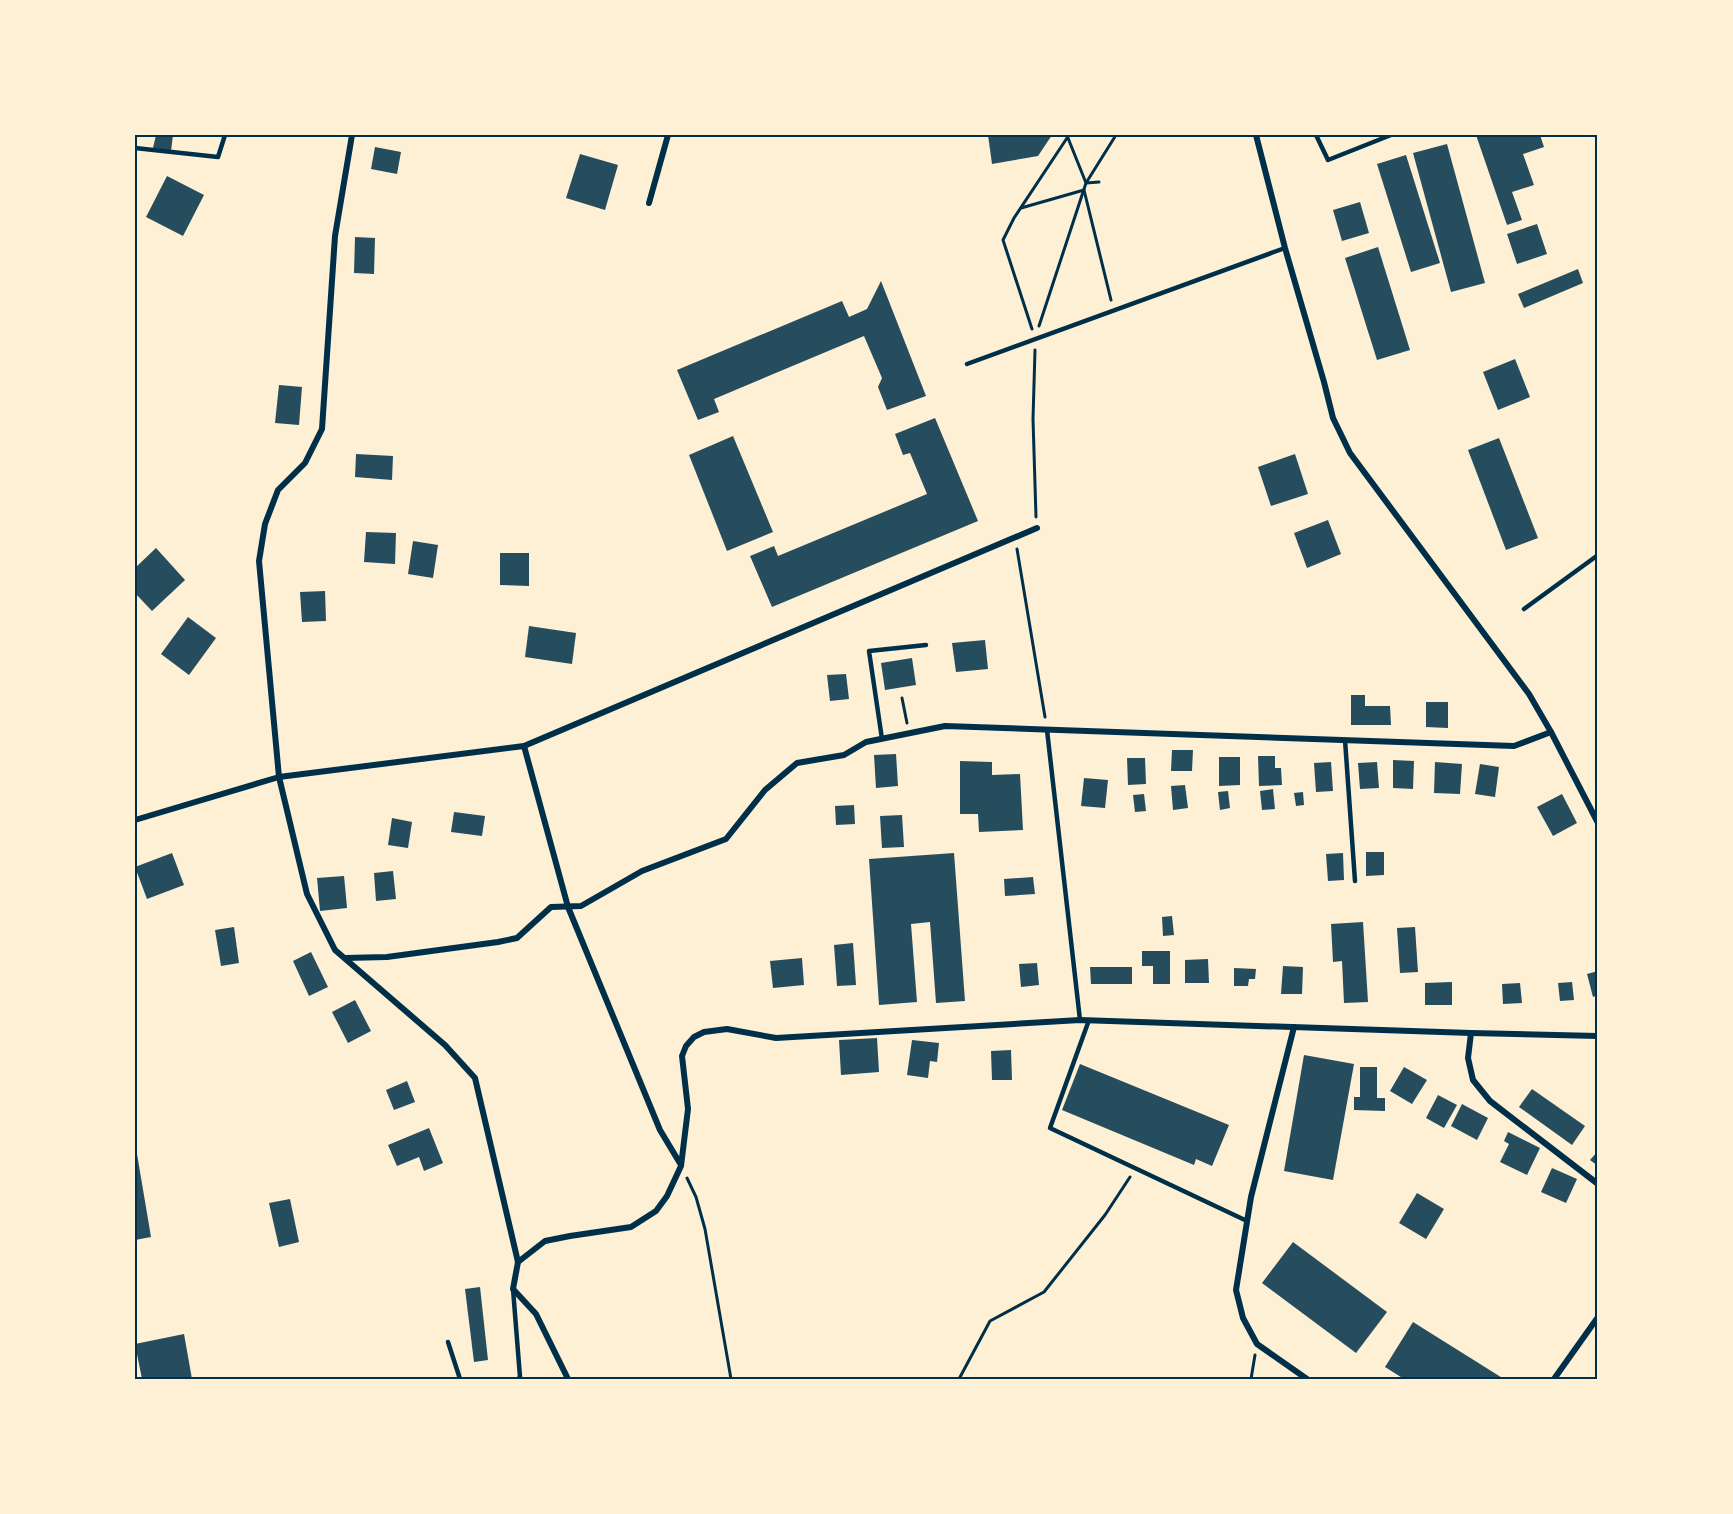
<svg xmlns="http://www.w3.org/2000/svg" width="1733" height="1514" viewBox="0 0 1733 1514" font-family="'Nunito Sans',sans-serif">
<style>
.building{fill:#264d5e}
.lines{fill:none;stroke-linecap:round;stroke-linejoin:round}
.path{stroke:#003049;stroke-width:3}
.service{stroke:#003049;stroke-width:4.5}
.minor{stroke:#003049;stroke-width:6}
.neatline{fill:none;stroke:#003049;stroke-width:2}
</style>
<rect width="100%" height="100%" fill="#fdf0d5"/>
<g class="building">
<path d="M156,135h17l-2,16 -18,-3z"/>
<path d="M988,135h64l-14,21 -46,8z"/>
<path d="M1476,135h64l4,12 -21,7 11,31 -22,7 10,28 -15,5z"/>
<path d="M1447,144l38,139 -34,9 -38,-139z"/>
<path d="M375,147l26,5 -4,22 -26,-5z"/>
<path d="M580,154l38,11 -13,45 -39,-12z"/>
<path d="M1406,155l34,108 -29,9 -34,-108z"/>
<path d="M167,176l37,19 -21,41 -37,-19z"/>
<path d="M1360,202l9,31 -27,8 -9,-31z"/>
<path d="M1537,224l10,30 -30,10 -10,-30z"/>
<path d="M355,237l20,1 -1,36 -20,-1z"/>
<path d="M1378,247l32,103 -33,10 -32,-102z"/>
<path d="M1578,269l5,14 -59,25 -6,-14z"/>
<path d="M881,281l45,115 -39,14 -9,-23 4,-9 -18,-42 -150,63 5,13 -21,8 -21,-50 165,-69 7,16 18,-8z"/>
<path d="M1515,359l15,38 -32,13 -15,-38z"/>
<path d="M279,385l23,2 -3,38 -24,-2z"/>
<path d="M935,418l43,103 -206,86 -22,-51 24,-10 4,10 149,-62 -17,-41 -7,2 -8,-21z"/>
<path d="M733,436l40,96 -46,19 -38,-96z"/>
<path d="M1499,438l39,100 -32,12 -38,-100z"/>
<path d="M356,454l37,2 -1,24 -37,-3z"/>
<path d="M1295,454l13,40 -37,12 -13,-39z"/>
<path d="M1328,520l13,34 -34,14 -13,-35z"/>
<path d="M366,532l30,1 -1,31 -31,-2z"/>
<path d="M413,541l25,4 -5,33 -25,-4z"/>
<path d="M156,548l29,32 -33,31 -17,-18v-25z"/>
<path d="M500,553h29v33l-29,-1z"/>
<path d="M325,591l1,30 -24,1 -2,-30z"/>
<path d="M188,617l28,21 -27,37 -28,-21z"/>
<path d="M529,626l47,7 -4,31 -47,-7z"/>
<path d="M985,640l3,29 -32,3 -4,-29z"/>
<path d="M912,658l4,27 -31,5 -4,-27z"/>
<path d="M846,674l3,25 -19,2 -3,-26z"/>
<path d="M1351,695h14v11h25l1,19h-40z"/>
<path d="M1426,702h22v26l-22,-1z"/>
<path d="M1172,750h21l-1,21h-21z"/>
<path d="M896,754l2,32 -22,2 -2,-33z"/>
<path d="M1258,756h17v12h6l1,17 -23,1z"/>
<path d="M1219,757h21v28l-21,1z"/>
<path d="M1127,758h18l1,26 -18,1z"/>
<path d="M1393,760l21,1 -1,28 -20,-1z"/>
<path d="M960,761l32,1v13l28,-1 3,56 -44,2 -1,-18h-18z"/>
<path d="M1331,762l2,29 -17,1 -2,-29z"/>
<path d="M1377,762l2,26 -19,1 -2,-26z"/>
<path d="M1435,762l27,2 -2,30 -26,-1z"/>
<path d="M1480,764l19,3 -4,30 -20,-3z"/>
<path d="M1084,778l24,2 -3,28 -24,-2z"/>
<path d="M1185,785l3,23 -15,2 -2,-24z"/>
<path d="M1273,789l2,20 -13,1 -2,-19z"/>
<path d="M1228,791l2,17 -10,2 -2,-18z"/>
<path d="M1303,792l1,13 -8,1 -2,-13z"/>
<path d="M1144,794l2,17 -11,1 -2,-17z"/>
<path d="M1562,794l15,29 -24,13 -16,-29z"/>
<path d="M854,805l1,19 -19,1 -1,-19z"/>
<path d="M454,812l31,4 -3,20 -31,-4z"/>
<path d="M902,815l2,32 -22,1 -2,-32z"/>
<path d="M392,818l20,4 -4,26 -20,-3z"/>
<path d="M1366,852h18v23l-18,1z"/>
<path d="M172,853l12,32 -37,14 -12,-32z"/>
<path d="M954,853l11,148 -29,2 -6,-81 -19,2 6,78 -38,3 -10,-146z"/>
<path d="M1343,853l1,27 -16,1 -2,-27z"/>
<path d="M393,871l3,28 -20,2 -2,-28z"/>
<path d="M344,876l3,32 -27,3 -3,-33z"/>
<path d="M1033,877l2,17 -30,2 -1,-17z"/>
<path d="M1172,916l2,19 -11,1 -1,-19z"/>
<path d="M1363,922l5,80 -24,1 -2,-42 -9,1 -2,-38z"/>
<path d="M234,927l5,36 -18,3 -6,-36z"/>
<path d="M1415,927l3,45 -18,1 -3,-45z"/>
<path d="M853,943l3,42 -19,1 -3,-41z"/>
<path d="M1142,951h28v33h-17v-18h-11z"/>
<path d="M311,952l17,35 -19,9 -16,-35z"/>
<path d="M802,958l2,27 -31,3 -3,-27z"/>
<path d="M1208,959l1,24h-24v-23z"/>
<path d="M1037,963l2,22 -18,2 -2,-23z"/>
<path d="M1283,966l20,1 -1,27h-21z"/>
<path d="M1090,967h42v17h-41z"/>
<path d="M1234,968l22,1 -1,10h-6l-1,7h-14z"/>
<path d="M1598,971v24l-5,2 -6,-23z"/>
<path d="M1452,982v23h-27v-22z"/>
<path d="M1572,982l2,18 -14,1 -2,-18z"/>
<path d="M1520,983l2,20 -19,1 -1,-20z"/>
<path d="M355,1000l16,31 -23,12 -16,-31z"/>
<path d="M877,1038l2,34 -38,3 -2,-35z"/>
<path d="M912,1040l27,3 -2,19 -7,-1 -2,17 -21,-3z"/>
<path d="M1011,1050l1,30h-20l-1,-29z"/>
<path d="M1304,1055l50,9 -21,116 -49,-9z"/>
<path d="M1080,1064l149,61 -17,41 -16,-7 -2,6 -132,-55z"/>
<path d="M1360,1067h17v31h8v13l-31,-1v-13h6z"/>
<path d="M1404,1067l23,13 -15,24 -22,-13z"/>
<path d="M407,1081l8,21 -21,8 -8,-20z"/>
<path d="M1532,1089l53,37 -13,19 -53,-38z"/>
<path d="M1438,1095l19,10 -13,23 -18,-10z"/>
<path d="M1462,1104l26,14 -11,22 -26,-14z"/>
<path d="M429,1128l14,35 -19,8 -5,-14 -22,9 -9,-21z"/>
<path d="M1508,1132l32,16 -13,27 -27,-13 9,-18 -5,-3z"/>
<path d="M1598,1151v15l-8,-6z"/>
<path d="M137,1154l14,83 -16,3v-85z"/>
<path d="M1552,1168l25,11 -11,24 -25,-11z"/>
<path d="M1417,1193l27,16 -18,30 -27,-16z"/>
<path d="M290,1199l9,43 -20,5 -10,-44z"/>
<path d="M1293,1242l94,70 -31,41 -94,-70z"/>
<path d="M480,1287l8,73 -14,2 -9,-73z"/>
<path d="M1413,1322l91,57h-100l-19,-12z"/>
<path d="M184,1334l8,45h-50l-7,-35z"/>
</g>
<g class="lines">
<g class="path">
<path d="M1068,138l18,45 13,-1"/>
<path d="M1021,208l63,-18 27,110"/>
<path d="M1039,326l47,-143 30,-48"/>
<path d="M1032,329l-29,-89 11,-22 55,-83"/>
<path d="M1035,350l-2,69 3,98"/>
<path d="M1017,549l28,168"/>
<path d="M902,698l5,25"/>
<path d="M687,1178l9,19 9,32 26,150"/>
<path d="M959,1379l31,-58 54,-29 61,-77 25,-38"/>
<path d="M1251,1379l4,-24"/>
</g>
<g class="service">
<path d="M1316,135l12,25 63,-25"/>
<path d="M135,148l83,9 7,-22"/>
<path d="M967,364l318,-116"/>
<path d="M1524,609l74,-54"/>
<path d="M1047,730l33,290"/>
<path d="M882,739l-13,-88 57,-6"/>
<path d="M1345,740l10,141"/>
<path d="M1089,1020l-39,108 197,93"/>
<path d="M513,1289l7,88 -2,2"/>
<path d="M448,1342l12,37"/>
</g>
<g class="minor">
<path d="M352,135l-17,101 -13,193 -17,34 -27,27 -13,34 -6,37 20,216 28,117 28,56 110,95 30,33 43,184 -5,27 23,25 32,65"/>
<path d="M1256,135l29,113 39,134 9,36 17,35 179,241 22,38 47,91"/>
<path d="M649,203l19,-68"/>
<path d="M524,746l44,161 92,223 21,35"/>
<path d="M135,820l144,-43 245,-31 513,-218"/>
<path d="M345,958l42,-1 111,-15 19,-4 34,-31 30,-1 61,-35 84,-32 39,-49 32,-27 47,-8 22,-13 79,-16 569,20 37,-14"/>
<path d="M1294,1027l-43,170 -15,93 7,28 14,26 50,35"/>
<path d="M1471,1033l-3,25 5,22 17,21 108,83"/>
<path d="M518,1262l27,-21 25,-5 61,-9 25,-16 11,-15 14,-30 7,-57 -6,-53 4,-10 8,-9 10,-5 23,-3 49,9 304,-18 391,13 127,3"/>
<path d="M1554,1379l44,-62"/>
</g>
</g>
<rect width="1733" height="1514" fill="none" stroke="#fdf0d5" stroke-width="273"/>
<rect x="136" y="136" width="1460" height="1242" class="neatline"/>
</svg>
